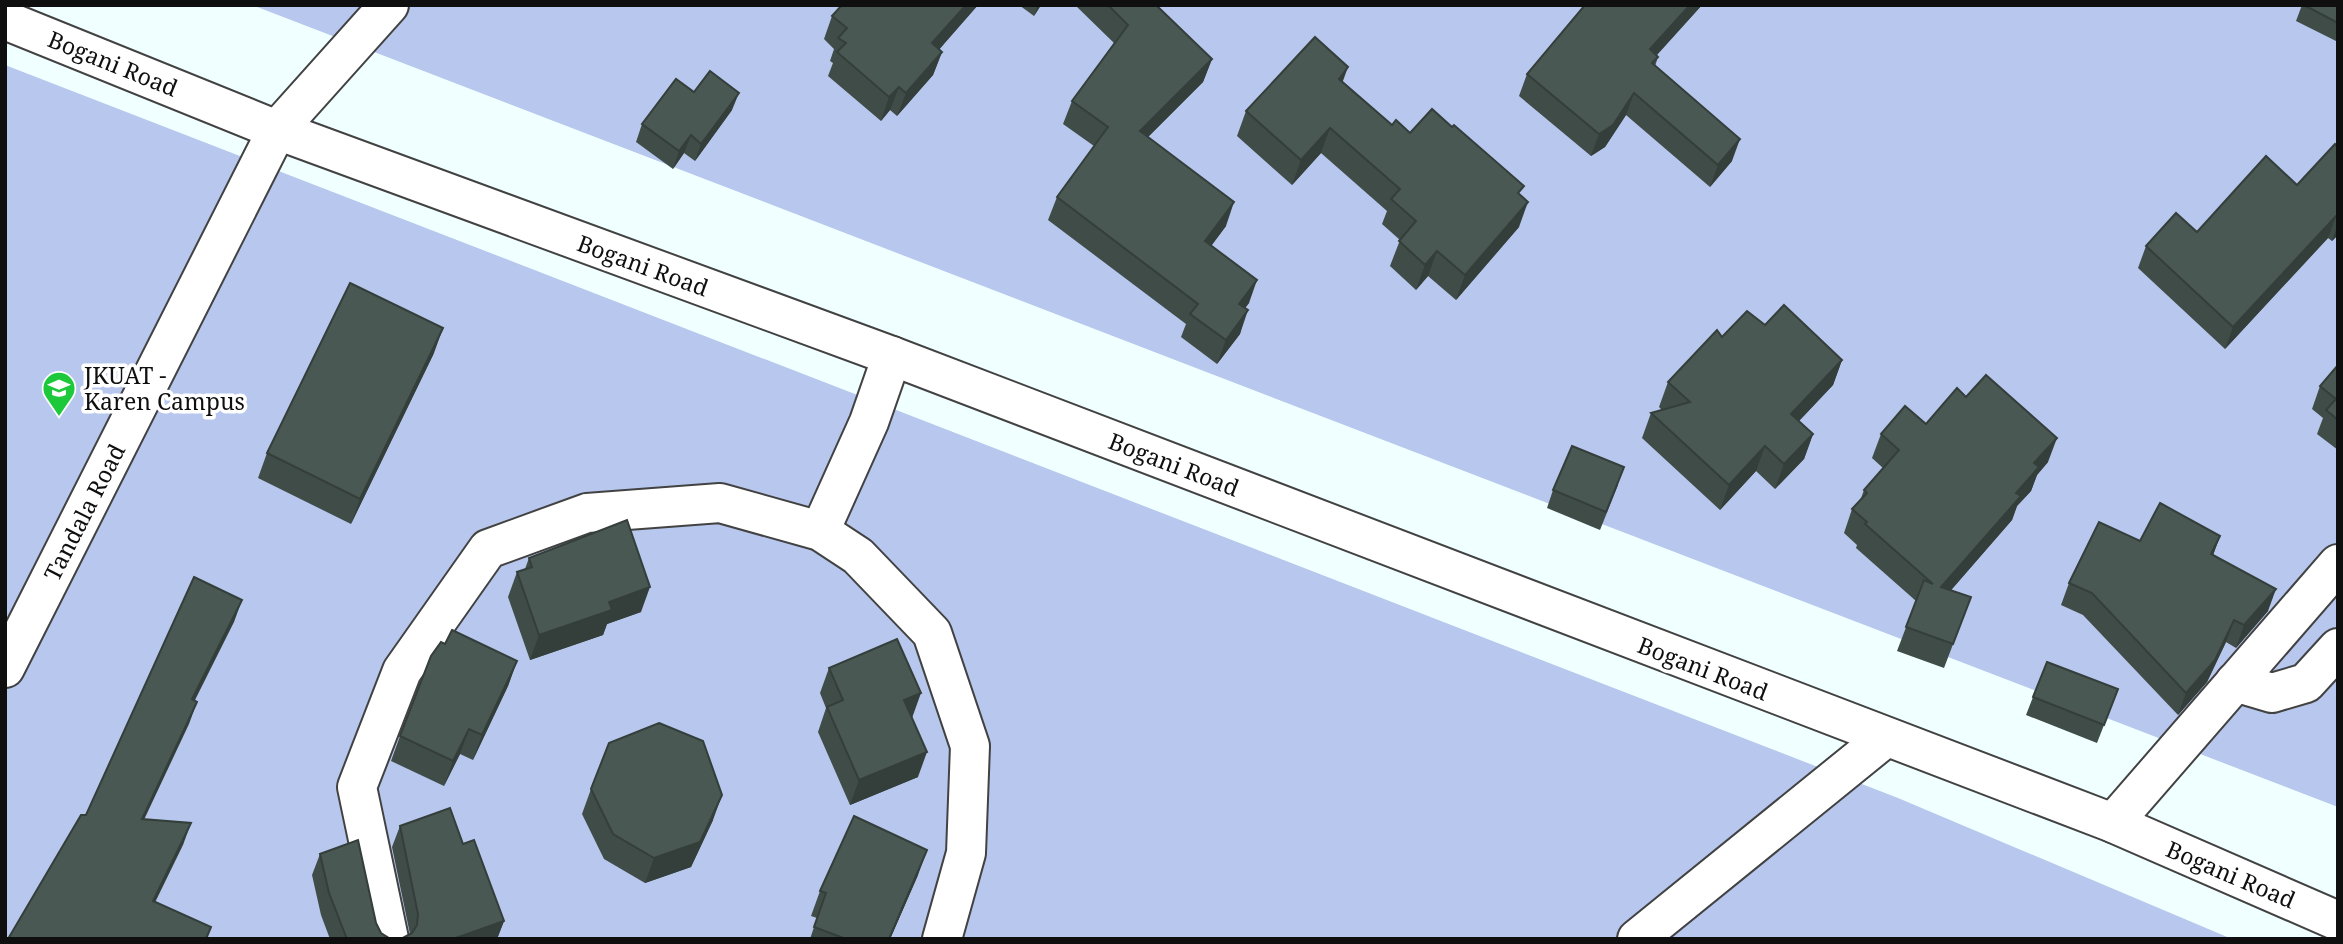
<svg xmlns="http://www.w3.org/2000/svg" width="2343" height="944" viewBox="0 0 2343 944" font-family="'Noto Serif',serif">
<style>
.green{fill:#b7c7ed}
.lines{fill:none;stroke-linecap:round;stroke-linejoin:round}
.minor-casing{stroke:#424242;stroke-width:42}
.minor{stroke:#fff;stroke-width:38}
.wall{fill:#404c47}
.shaded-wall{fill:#343e3a}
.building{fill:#4a5853;stroke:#343e3a;stroke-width:2}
.labels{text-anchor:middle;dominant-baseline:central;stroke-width:7;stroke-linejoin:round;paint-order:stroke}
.street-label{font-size:23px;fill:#0f0f0f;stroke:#fff}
.poi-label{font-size:23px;fill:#0f0f0f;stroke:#fff;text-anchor:start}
</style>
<rect width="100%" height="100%" fill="#f0ffff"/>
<g class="green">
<path d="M252,5h2086v802z"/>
<path d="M5,65l1893,733 334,141h-2227z"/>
</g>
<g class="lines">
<defs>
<g id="minor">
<path d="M5,20l272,110 615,226 1221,467 225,98"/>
<path d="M820,531l49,-109 23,-66"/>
<path d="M5,668l272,-538 112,-125"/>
<path d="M2235,682l37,11 34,-10 32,-35"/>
<path d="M2113,823l225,-259"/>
<path d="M389,939l-32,-152 45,-116 86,-122 99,-36 133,-10 100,28 38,25 74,77 38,113 -4,107 -24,86"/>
<path d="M1637,939l248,-201"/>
</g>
</defs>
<use href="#minor" class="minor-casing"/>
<use href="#minor" class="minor"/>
</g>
<g class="wall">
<path d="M842,5h136l-39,44 3,3 -9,23 -36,41 -7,-6 -9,11 -53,-45 5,-13 -3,-2 4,-12 -10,-10 8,-23z"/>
<path d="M1019,5h22l-7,11z"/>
<path d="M1075,5h85l-1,3 53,51 -9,23 -55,55 78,89 -15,20 38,57 -4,5 -5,26 -23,30 -36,-27 5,-13 -138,-104 9,-23 37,-51 -31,-22 9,-23 42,-58z"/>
<path d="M1585,5h117l-45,50 1,2 -3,9 77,95 -22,26 -84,-72 -21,32 -14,9 -72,-60 8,-22z"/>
<path d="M2302,5h36v37l-42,-21z"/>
<path d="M1343,82l49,43 18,8 110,63 -1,31 -63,73 -28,-24 -12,14 -26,-24 10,-26 -18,-16 5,-13 -66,-58 -29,32 -55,-49 9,-25z"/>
<path d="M694,92l38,18 -37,51 -11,-8 -11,16 -37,-27 6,-18z"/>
<path d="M2338,147v88l-6,6 -4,-3 -103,111 -87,-81 8,-22 51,-14 100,-47z"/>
<path d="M1765,325l77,35 -9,25 -34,36 14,13 -9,25 -29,30 -19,-18 -36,39 -78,-72 9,-25 11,-3 -3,-3 9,-25 54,-45z"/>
<path d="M434,353l-83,171 -93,-46 9,-25z"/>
<path d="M2338,365v85l-21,-16 6,-16 -11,-9 8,-23z"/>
<path d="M1966,397l82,65 -11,13 -6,16 -14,15 -5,14 -61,70 20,7 -27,71 -47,-17 19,-50 -60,-53 1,-3 -13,-12 8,-24 8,-8 4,-11 19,-22 -11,-10 9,-24 45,-10z"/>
<path d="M1618,485l-18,45 -53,-22 6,-18z"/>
<path d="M2220,536l-7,19 55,56 -32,37 -10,-6 -19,40 -29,33 -95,-100 -22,-10 8,-22 71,-42z"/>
<path d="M529,558l112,54 -34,12 -4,11 -73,25 -22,-63 9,-25 8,-3z"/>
<path d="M445,644l72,17 -9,25 -35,74 -13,-6 -16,32 -53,-25 9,-25z"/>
<path d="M829,668l83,49 6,60 -68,28 -32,-73 8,-24 -6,-15z"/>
<path d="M2118,689l-21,54 -71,-28 7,-18z"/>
<path d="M591,789l122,31 -22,47 -46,16 -41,-24 -22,-45z"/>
<path d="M400,826l63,18 41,77 -7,18h-96l9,-5 -18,-87z"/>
<path d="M320,854l61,79 8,5 9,1h-68l-9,-24 -9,-40z"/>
<path d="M918,875l-28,64h-80l7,-21 -6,-2 9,-25z"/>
</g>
<g class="shaded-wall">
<path d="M966,5h12l-54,62 8,-24z"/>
<path d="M1038,5h3l-7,11z"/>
<path d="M1690,5h12l-60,66 8,-22z"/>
<path d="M942,52l-9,23 -36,41 9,-23z"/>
<path d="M1212,59l-9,23 -72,72 9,-23z"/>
<path d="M1348,67l-9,25v-13z"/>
<path d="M899,87l-9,23 -9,11 8,-24z"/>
<path d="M739,93l-7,17 -37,51 6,-17z"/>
<path d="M1634,93l-8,22 -21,32 -14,9 8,-22z"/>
<path d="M1330,128l-9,25 -29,32 9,-25z"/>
<path d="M691,135l-7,18 -11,16 6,-18z"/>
<path d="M1740,139l-8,22 -22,26 8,-22z"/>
<path d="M1234,202l-8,24 -29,39 8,-24z"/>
<path d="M1528,202l-9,25 -63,73 9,-25z"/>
<path d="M2336,216l-8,22 -103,111 8,-22z"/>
<path d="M2338,224v11l-6,6z"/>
<path d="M1437,251l-9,25 -12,14 9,-25z"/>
<path d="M1257,280l-8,23 -19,24 9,-23z"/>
<path d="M1248,310l-8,24 -23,30 9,-24z"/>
<path d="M443,328l-9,25 -83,171 9,-25z"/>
<path d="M1842,360l-9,25 -51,54 9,-25z"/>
<path d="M1813,434l-9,25 -29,30 9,-25z"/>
<path d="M2057,438l-9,24 -11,13 -6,16 -14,15 -5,14 -79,91 8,-24 93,-124z"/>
<path d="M1765,446l-9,25 -36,39 9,-25z"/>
<path d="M2220,536l-8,22 -1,-4z"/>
<path d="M650,587l-9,25 -34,12 -4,11 -73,25 9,-25 70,-33z"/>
<path d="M2276,589l-8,22 -32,37 8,-23z"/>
<path d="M242,600l-8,22 -50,100 8,-23z"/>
<path d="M2234,620l-8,22 -19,40 -29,33 8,-22z"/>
<path d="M517,661l-9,25 -35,74 9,-25z"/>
<path d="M921,693l-9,25 -8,-18z"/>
<path d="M197,702l-8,22 -55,117 8,-22z"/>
<path d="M469,729l-9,25 -16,32 9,-25z"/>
<path d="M927,752l-9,25 -68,28 9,-25z"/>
<path d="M722,795l-9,25 -22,47 -46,16 9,-25z"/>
<path d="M191,823l-8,22 -38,78 8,-22z"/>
<path d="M927,850l-9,25 -28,64h-1z"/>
<path d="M504,921l-7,18h-44z"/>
</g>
<g class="building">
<path d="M842,5h124l-34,38 10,9 -36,41 -7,-6 -10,10 -52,-45 9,-9 -8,-5 9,-10 -15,-12z"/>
<path d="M1108,5h48l56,54 -72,72 94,71 -29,39 52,39 -18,24 9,6 -22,30 -36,-26 8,-10 -141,-107 51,-70 -36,-26 56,-76z"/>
<path d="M1585,5h105l-40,44 8,8 -6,6 88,76 -22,26 -84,-72 -21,32 -14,9 -72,-60z"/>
<path d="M2304,5h34v18z"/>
<path d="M1315,37l33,30 -9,12 53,46 4,-5 14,13 22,-24 20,18 2,-2 70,61 -6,7 10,9 -63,73 -28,-24 -12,14 -26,-24 17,-20 -25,-22 9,-10 -70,-61 -29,32 -55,-49z"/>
<path d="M710,71l29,22 -38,51 -10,-9 -12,16 -37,-27 34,-45 18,13z"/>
<path d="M2335,144l3,3v70l-2,-1 -103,111 -87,-81 30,-33 21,19 69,-76 31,29z"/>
<path d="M350,283l93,45 -83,171 -93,-46z"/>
<path d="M1784,305l58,55 -51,54 22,20 -29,30 -19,-18 -36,39 -78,-72 39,-11 -22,-20 49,-52 5,7 25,-26 18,14z"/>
<path d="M2338,365v55l-12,-10 10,-11 -16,-13z"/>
<path d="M1986,375l71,63 -23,25 5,4 -23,26 5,3 -80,91 30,10 -18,47 -47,-17 18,-47 9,4 -68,-60 2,-2 -15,-13 15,-16 -3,-3 35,-40 -18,-16 24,-28 21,18 31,-36 9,9z"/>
<path d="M1572,446l52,21 -18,45 -53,-22z"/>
<path d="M2160,503l60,33 -9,18 65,35 -32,36 -10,-5 -19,40 -29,33 -94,-100 -23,-10 30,-61 41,19z"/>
<path d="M627,520l23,67 -41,15 3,8 -73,25 -22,-63 15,-5 -3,-9z"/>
<path d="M194,577l48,23 -50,99 5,3 -55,117 49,4 -38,78 58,26 -5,12h-198l73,-124h5z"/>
<path d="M452,630l65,31 -35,74 -13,-6 -16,32 -53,-25 31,-80 10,-14 4,2z"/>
<path d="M897,639l24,54 -17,7 23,52 -68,28 -32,-73 16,-7 -14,-32z"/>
<path d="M2047,662l71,27 -14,36 -71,-28z"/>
<path d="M659,723l44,18 19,54 -22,47 -46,16 -41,-24 -22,-45 18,-46z"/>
<path d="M450,808l13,36 11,-4 30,81 -51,18h-52l11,-6 5,-8 1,-11 -18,-88z"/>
<path d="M854,816l73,34 -38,89h-43l-32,-12 12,-34 -6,-2z"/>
<path d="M358,840l18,83 5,10 8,5 9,1h-51l-18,-46 -9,-39z"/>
</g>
<defs>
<symbol id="university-pin" viewBox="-11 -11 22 30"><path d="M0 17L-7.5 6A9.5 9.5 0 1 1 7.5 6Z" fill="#1dc93a" stroke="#fff"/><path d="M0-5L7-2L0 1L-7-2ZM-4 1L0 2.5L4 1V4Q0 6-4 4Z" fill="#fff"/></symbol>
</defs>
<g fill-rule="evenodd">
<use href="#university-pin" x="40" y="369" width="38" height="52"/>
</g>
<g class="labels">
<g class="street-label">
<text transform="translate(113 63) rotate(22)">Bogani Road</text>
<text transform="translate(643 265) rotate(20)">Bogani Road</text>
<text transform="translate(1174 464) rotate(21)">Bogani Road</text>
<text transform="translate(84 512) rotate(-63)">Tandala Road</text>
<text transform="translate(1703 668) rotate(21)">Bogani Road</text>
<text transform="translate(2231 874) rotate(23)">Bogani Road</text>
</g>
<g class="poi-label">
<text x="84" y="375">JKUAT -<tspan x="84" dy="26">Karen Campus</tspan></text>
</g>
</g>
<rect width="2343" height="944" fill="none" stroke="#0f0f0f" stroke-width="14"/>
</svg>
